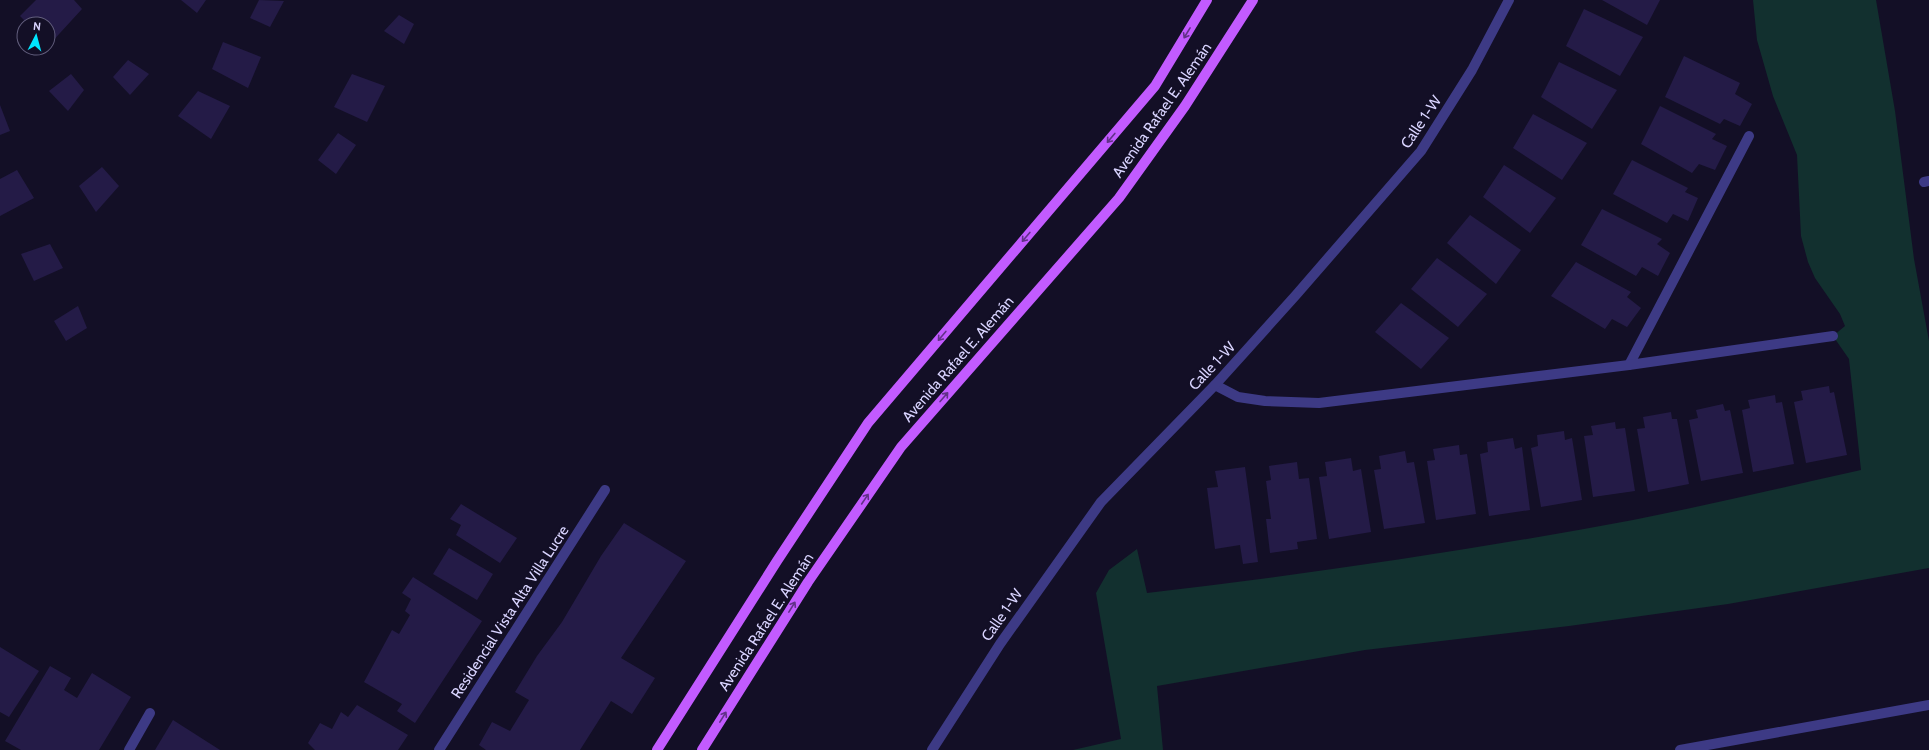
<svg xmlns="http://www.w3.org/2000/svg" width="1929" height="750" viewBox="0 0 1929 750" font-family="Cabin,sans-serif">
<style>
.green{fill:#12302f}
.building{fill:#241b47}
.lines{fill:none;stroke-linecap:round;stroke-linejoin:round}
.minor{stroke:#3d3a85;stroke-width:10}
.major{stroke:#c25bff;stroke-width:10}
.oneway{stroke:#623188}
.labels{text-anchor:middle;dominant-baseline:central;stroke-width:4;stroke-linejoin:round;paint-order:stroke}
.street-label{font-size:15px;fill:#d9d4ff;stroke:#130f26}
</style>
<rect width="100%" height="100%" fill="#130f26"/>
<path class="green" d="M1753,0h123l19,111 19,148 15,82v227l-201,36 -159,22 -204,24 -208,36 6,64h-90l48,-11 -25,-146 13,-23 28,-21 10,44c163,-19 325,-43 486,-73 76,-15 152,-33 228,-50l-12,-111 -16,-23 12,-10 -5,-12 -25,-36 -7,-16 -7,-26 -4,-81 -24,-59 -16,-56z"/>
<g class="building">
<path d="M36,0h38l8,9 -33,36 -1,-21h-20l-8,-8z"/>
<path d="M181,0h25l-9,13z"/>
<path d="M259,0l25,1 -14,26 -20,-9z"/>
<path d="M1602,0h58l-13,25z"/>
<path d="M1584,9l59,28 -23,39 -54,-30z"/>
<path d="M399,15l15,9 -10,20 -20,-13z"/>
<path d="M223,42l38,15 -13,31 -36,-19z"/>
<path d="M1684,56l56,27 -5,11 17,10 -12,22 -16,-7 -4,5 -55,-27z"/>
<path d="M128,60l21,14 -19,21 -17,-18z"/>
<path d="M1559,62l58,28 -25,39 -51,-32z"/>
<path d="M71,74l13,16 -16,21 -19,-20z"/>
<path d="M352,74l33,12 -18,36 -33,-15z"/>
<path d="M198,91l32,15 -19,33 -33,-23z"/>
<path d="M0,105l10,26 -10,4z"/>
<path d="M1660,106l56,28 -4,5 15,7 -12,24 -16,-6 -7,9 -51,-29z"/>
<path d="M1533,114l54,29 -25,37 -49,-32z"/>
<path d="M338,133l18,12 -20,29 -18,-14z"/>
<path d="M1632,160l56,28 -3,4 13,6 -10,23 -15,-7 -6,9 -54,-29z"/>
<path d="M1504,165l52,33 -26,35 -47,-36z"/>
<path d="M102,167l17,19 -23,26 -17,-26z"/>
<path d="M17,170l17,28 -34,18v-37z"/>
<path d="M1602,209l60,30 -5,5 13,9 -12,23 -16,-9 -6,9 -55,-31z"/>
<path d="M1470,215l51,35 -25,34 -49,-41z"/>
<path d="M50,244l13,24 -29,13 -13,-27z"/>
<path d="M1437,258l50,36 -29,33 -47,-38z"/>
<path d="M1576,262l55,30 -4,5 14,11 -14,19 -15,-8 -7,10 -54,-33z"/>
<path d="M1401,303l48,35 -28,31 -46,-37z"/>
<path d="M78,306l9,22 -21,13 -12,-20z"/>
<path d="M1829,386l1,7 4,-1 13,63 -41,8 -12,-61 9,-2 -2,-9z"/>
<path d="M1775,395l1,8 6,-1 12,62 -41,8 -11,-62 8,-2 -2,-8z"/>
<path d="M1723,404l2,7 5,-1 13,63 -42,8 -12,-61 9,-2 -2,-8z"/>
<path d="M1671,412l1,7h5l12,65 -41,8 -11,-63 8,-1 -2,-11z"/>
<path d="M1615,422l1,7 9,-1 10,63 -42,6 -9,-61 9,-1 -2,-9z"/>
<path d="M1564,431l1,9 7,-2 10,62 -41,7 -10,-59 7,-2 -1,-11z"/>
<path d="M1513,438l2,11 7,-2 8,63 -41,6 -9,-62 8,-2 -1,-10z"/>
<path d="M1459,445l1,10 7,-1 9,60 -40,6 -9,-59 8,-1 -2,-11z"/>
<path d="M1405,451l2,12 7,-1 11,61 -41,6 -10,-59 7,-1 -2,-13z"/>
<path d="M1351,458l2,13 8,-2 10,63 -42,7 -10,-62 8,-1 -2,-14z"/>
<path d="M1297,462l2,17 10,-1 8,61 -20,3 1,7 -28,4 -4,-34h5l-5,-38 5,-1 -2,-14z"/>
<path d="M1245,467l13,95 -15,2 -3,-19 -25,4 -8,-61 11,-1 -3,-16z"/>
<path d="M461,504l56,34 -17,25 -44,-28 5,-10 -11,-6z"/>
<path d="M624,523l62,38 -65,97 34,20 -23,36 -21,-13 -31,49h-94l-7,-5 13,-23 18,9 19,-31 -14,-8 22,-36 25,-34 39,-66z"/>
<path d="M449,548l44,26 -16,26 -44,-26z"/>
<path d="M413,577l69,44 -67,102 -18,-12 5,-7 -38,-22 28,-52 7,4 11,-19 -5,-4 6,-12 -9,-6z"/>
<path d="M0,647l39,24 -30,46 -9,-5z"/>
<path d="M50,666l21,12 -7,12 13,8 15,-25 39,24 -32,53h-78l-16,-9z"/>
<path d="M357,705l51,30 -10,15h-83l-7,-7 12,-20 12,6 9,-17 7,5z"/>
<path d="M173,720l47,30h-65z"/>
</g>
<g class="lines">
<g class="minor">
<path d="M1924,182l5,-1"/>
<path d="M1629,365l120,-229"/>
<path d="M1215,385l23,12 27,4 54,2 310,-38 204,-29"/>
<path d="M129,750l21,-37"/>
<path d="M439,750l166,-260"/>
<path d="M932,750l68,-106 101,-142 114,-117 81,-90 125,-144 51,-81 37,-70"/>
<path d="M1680,750l249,-45"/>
</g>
<g class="major">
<path d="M657,750l120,-189 91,-138 287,-337 52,-86"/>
<path d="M702,750l106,-168 93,-135 218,-249 66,-92 68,-106"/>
</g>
</g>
<defs><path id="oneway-shaft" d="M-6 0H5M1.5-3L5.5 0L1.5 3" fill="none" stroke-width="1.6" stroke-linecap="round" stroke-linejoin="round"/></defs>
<g class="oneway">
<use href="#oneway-shaft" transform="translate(1187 33) rotate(121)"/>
<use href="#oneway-shaft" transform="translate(1111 138) rotate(130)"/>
<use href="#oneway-shaft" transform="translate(1026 237) rotate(130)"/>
<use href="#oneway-shaft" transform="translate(942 336) rotate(130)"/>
<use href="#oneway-shaft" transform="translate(944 397) rotate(-49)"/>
<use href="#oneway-shaft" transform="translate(865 499) rotate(-56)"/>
<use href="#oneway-shaft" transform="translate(792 607) rotate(-58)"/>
<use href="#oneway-shaft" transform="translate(723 717) rotate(-58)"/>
</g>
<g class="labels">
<g class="street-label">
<text transform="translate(1162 110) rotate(-55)">Avenida Rafael E. Alemán</text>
<text transform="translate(1421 122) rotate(-56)">Calle 1-W</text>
<text transform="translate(958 359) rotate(-49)">Avenida Rafael E. Alemán</text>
<text transform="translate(1212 366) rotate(-47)">Calle 1-W</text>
<text transform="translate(510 612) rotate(-57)">Residencial Vista Alta Villa Lucre</text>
<text transform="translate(1002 615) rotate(-55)">Calle 1-W</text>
<text transform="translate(766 622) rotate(-57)">Avenida Rafael E. Alemán</text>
</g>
</g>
<g transform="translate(36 36) rotate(6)"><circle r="19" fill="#130f26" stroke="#625e7d"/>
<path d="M0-3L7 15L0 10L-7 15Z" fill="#00e5ff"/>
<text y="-6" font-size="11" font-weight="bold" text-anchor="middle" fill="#d9d4ff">N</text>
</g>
</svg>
